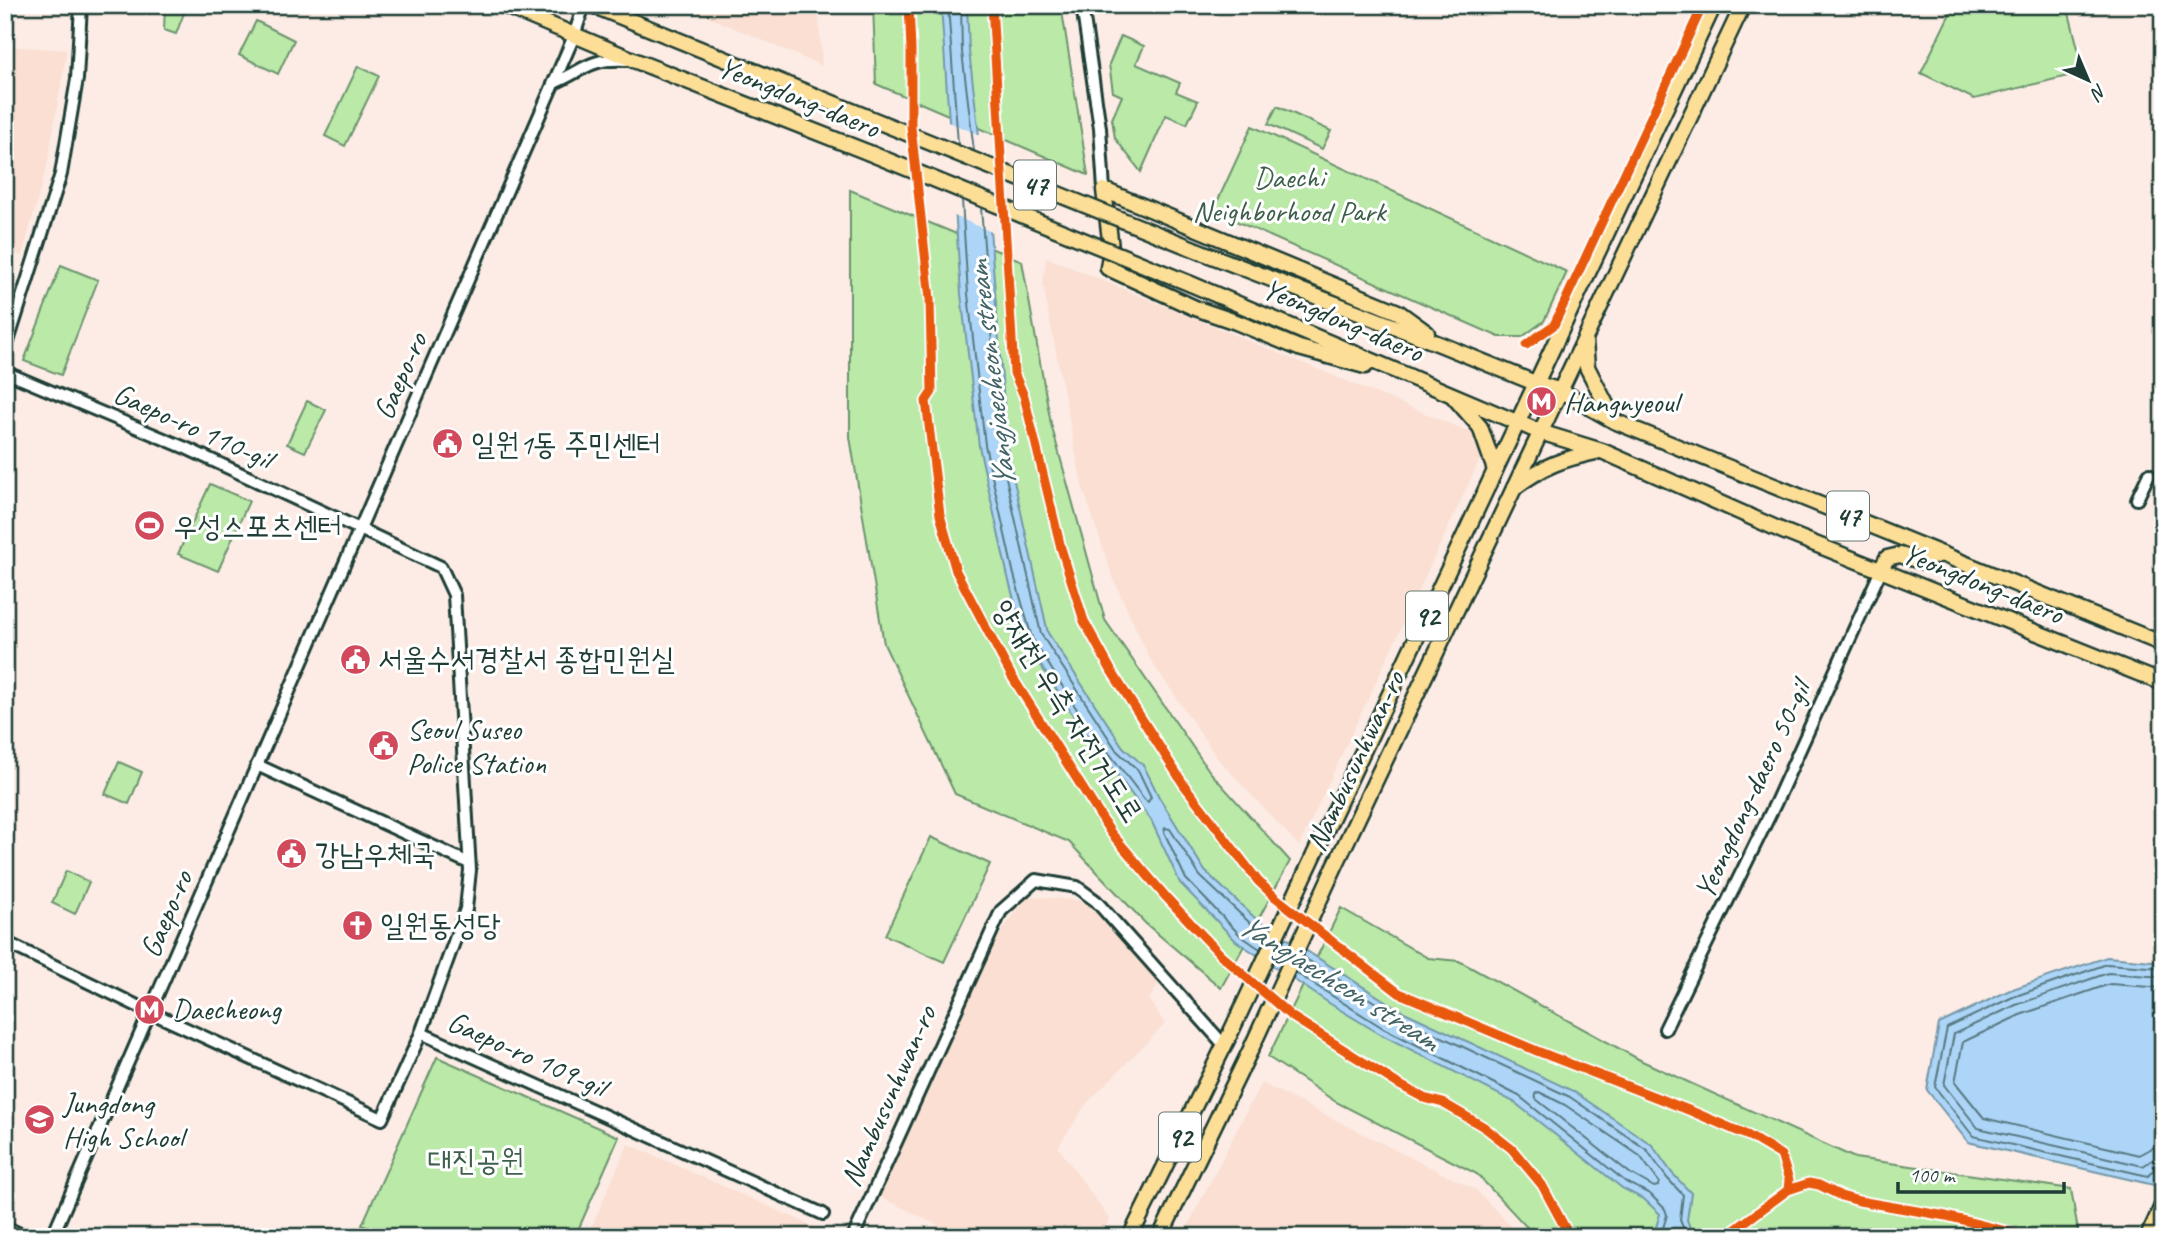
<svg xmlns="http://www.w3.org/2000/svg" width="2168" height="1242" viewBox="0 0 2168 1242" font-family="Caveat,'Poor Story',sans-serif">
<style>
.built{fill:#fadfd2}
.green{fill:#bae9a8;stroke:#6c936e;stroke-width:2}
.water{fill:#add5f7;stroke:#7498a9;stroke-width:2}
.pier{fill:#fcece5}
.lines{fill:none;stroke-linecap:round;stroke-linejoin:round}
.shore{stroke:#587a82;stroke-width:2}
.minor-casing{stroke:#1f3d34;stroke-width:16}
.major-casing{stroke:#1f3d34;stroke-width:19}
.minor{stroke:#fff;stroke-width:10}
.major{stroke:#fcde96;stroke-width:14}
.major-bridge-casing{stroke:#1f3d34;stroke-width:19;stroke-linecap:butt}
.major-bridge{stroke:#fcde96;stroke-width:14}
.cycleway-casing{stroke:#fff;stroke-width:13}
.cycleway{stroke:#e8590c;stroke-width:9}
.labels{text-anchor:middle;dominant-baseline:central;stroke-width:6;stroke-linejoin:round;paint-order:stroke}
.shield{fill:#fff;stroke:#627771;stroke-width:2}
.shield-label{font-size:28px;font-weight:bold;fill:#1f3d34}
.street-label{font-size:30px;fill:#1f3d34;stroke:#fff}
.park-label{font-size:30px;fill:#3e5f4b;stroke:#fff}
.poi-label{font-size:30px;fill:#1f3d34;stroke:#fff;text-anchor:start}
.water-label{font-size:32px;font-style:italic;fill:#426365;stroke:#fff}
</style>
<rect width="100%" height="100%" fill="#fcece5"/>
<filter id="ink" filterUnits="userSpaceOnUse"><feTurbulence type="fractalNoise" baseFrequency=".0143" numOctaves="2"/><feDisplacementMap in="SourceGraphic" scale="14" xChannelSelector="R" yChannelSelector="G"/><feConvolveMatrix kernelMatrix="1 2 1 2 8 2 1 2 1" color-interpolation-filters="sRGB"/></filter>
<g filter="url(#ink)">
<g class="built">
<path d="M681,5h137l4,61z"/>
<path d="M5,46l62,4 -20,115 -25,91 -17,-5z"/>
<path d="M1046,257l443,183 -190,406 -81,-87 -68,-100 -37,-81 -31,-93 -39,-200z"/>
<path d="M1028,896l56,5 76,80 -11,18 16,25 -79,80 -28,43 51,72 -8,18h-138l-87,-42 80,-202z"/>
<path d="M1261,1083l215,107 45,47h-339z"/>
<path d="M628,1144l187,83 -4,10h-224z"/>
</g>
<g class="green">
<path d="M165,5h22l-11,29 -12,-4z"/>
<path d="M873,5h188l27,170 -212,-91z"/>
<path d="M1954,5h113l17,67 -110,27 -53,-26z"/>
<path d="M256,21l38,19 -16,34 -39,-19z"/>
<path d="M1121,36l23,10 -8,18 44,19 -4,9 22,9 -11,23 -21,-9 -25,57 -26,-34 -3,-19 10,-23 -9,-4 -4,-28z"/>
<path d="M358,66l21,10 -34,70 -20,-10z"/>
<path d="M1277,106l54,25 -9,18 -54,-25z"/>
<path d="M1252,126l315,146 -23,49 -22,16h-23l-286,-126z"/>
<path d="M850,190l172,71 29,163 54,196 105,152 80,89 -69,127 -76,-65 -76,-81 -114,-48 -71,-150 -34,-207z"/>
<path d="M61,265l37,15 -37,95 -37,-14z"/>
<path d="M307,401l19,9 -21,42 -18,-8z"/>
<path d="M210,484l39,17 -31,70 -40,-17z"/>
<path d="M119,762l23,10 -13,32 -24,-10z"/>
<path d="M931,837l59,27 -46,98 -59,-27z"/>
<path d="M66,871l23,11 -14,32 -23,-11z"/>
<path d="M1341,908l87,50 31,3 183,100 213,97 216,31 8,48h-543l-59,-63 -141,-72 -68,-45z"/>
<path d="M437,1057l182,80 -44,100h-187l-26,-12z"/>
</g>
<g class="water">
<path d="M941,5h26l2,46 21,178 18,225 40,179 75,114 21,19 15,31 46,74 50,47 143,91 175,82 79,54 20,28 19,20 -4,27 7,17h-37l-1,-10 4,-13 -15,-14 -23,-12 -108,-86 -134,-68 -51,-31 -93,-62 -56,-58 -29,-63 -73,-97 -53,-82 -17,-64 -29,-131 -18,-152z"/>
<path d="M2107,957l56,5v205l-9,18 -186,-43 -41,-52 12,-66 71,-34z"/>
</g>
<path class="pier" d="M945,121l38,15 11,97 -42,-18z"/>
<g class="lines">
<g class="shore">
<path d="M948,5l10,139"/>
<path d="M961,5l1,47 12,99"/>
<path d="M962,200l6,94 17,151 29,130 18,63 51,81 62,81 3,2 3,-5 -13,-27 -21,-19 -76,-117 -40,-179 -20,-247"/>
<path d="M1260,949l-19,-13 -55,-57 -22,-47 1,-4 5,1 30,47 50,47 17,11"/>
<path d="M1303,957l92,58 175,82 77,53 20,28 16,17 -3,25 7,17"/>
<path d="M2163,968l-56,-4 -94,33 -66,31 -12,59 38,49 175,40 8,-9 7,-1"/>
<path d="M1296,973l87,55 136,68 107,86 24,12 15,15 2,6 -4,13 1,9"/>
<path d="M2163,977l-55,-4 -92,32 -62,29 -10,51 34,43 165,38 11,-7 9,-2"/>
<path d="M2163,988l-53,-4 -90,31 -57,27 -8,40 29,36 155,37 13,-7 11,-1"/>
<path d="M1539,1092l26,13 75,51 19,26 -1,4 -4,1 -23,-13 -95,-75 -1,-5z"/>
</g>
<defs>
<g id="minor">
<path d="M1082,5l18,123 4,62"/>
<path d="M554,83c31,-13 34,-25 72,-23"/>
<path d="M5,351l56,-177 16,-95 4,-74"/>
<path d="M5,372l183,77 253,118 13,28 16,275 -4,39 -45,124 -39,86 -232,-107 -145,-70"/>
<path d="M2137,499l12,-25"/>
<path d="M257,765l212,98"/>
<path d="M1665,1029l111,-227 105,-232"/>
<path d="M421,1033l402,181"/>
<path d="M5,1227l21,10"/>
<path d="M52,1237l522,-1201 10,-31"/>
<path d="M853,1237l148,-326 35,-31 41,7 19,14 129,145"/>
</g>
<g id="major">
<path d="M503,5l133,56 231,91"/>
<path d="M592,5l275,112"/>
<path d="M1204,253l238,92 93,38 26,8 53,30 549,223"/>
<path d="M1191,284l323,137 26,11 62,19 183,81 378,151"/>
<path d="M1585,341l2,26 27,53"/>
<path d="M1365,366l-66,-18 -63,-26 -41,-14 -87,-40 3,-20 -7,-58 294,122 29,21"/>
<path d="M1453,396l27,31 15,43"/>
<path d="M1514,488c30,-23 49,-29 86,-37"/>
<path d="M1881,570l6,-12 13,-3 20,6 21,-7"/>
<path d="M1130,1237l99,-201 485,-1031"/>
<path d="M1160,1237l90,-186 85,-185 408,-861"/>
<path d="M2148,1237l15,-33"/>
</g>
</defs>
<use href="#minor" class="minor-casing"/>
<use href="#major" class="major-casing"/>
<use href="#minor" class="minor"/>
<use href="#major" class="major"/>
<defs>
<g id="major-bridge">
<path d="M867,117l337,136"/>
<path d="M867,152l324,132"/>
</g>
</defs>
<use href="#major-bridge" class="major-bridge-casing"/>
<use href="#major-bridge" class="major-bridge"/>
<defs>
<g id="cycleway">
<path d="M909,5l2,44v78l19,172 2,93 -6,9 14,114 16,56 55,104 100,158 55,64 55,58 70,61 107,68 26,14 19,5 41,24 28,22 30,36 28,52"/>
<path d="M992,5l22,368 10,23 37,152 23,73 28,51 72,113 74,96 17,16 124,96 138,58 154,60 58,25 32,19 8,25 -1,10"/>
<path d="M1526,345l28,-20 149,-320"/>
<path d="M1725,1237l63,-47 21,-7 10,2 22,11 18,5 87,15 84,21"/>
</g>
</defs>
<use href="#cycleway" class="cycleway-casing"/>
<use href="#cycleway" class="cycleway"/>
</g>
</g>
<defs>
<symbol id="metro-disc" viewBox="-11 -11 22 22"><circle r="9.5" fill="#d1495b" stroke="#fff"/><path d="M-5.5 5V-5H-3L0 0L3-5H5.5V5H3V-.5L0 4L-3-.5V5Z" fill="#fff"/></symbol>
<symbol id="civic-disc" viewBox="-11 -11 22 22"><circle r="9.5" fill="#d1495b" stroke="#fff"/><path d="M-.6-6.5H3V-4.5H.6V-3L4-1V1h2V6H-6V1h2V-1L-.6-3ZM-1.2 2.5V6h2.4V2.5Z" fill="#fff"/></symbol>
<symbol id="stadium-disc" viewBox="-11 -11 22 22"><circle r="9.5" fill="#d1495b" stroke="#fff"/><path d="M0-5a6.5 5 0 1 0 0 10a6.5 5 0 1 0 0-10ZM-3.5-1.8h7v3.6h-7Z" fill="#fff"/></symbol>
<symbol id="church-disc" viewBox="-11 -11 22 22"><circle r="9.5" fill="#d1495b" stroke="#fff"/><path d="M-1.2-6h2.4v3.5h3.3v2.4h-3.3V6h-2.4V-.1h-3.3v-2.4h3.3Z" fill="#fff"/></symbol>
<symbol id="school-disc" viewBox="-11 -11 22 22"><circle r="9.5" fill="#d1495b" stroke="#fff"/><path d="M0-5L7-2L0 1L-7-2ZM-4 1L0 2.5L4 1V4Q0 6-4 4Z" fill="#fff"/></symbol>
</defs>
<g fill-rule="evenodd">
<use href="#metro-disc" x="1524" y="384" width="35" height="35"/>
<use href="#civic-disc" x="430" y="426" width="35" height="35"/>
<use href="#stadium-disc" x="132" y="508" width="35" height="35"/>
<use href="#civic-disc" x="338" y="642" width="35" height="35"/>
<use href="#civic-disc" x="366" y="728" width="35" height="35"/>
<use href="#civic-disc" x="274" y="836" width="35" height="35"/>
<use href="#church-disc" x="340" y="908" width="35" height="35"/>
<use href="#metro-disc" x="132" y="992" width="35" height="35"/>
<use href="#school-disc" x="22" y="1102" width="35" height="35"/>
</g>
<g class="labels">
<g class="shield">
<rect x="1014" y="160.5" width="42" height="49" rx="5"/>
<rect x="1827" y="491.5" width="42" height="49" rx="5"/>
<rect x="1406" y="591.5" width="42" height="49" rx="5"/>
<rect x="1159" y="1112.5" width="42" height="49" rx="5"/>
</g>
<g class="shield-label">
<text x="1035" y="185">47</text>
<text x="1848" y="516">47</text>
<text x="1427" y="616">92</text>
<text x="1180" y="1137">92</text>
</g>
<g class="street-label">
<text transform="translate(799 97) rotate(22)">Yeongdong-daero</text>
<text transform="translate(1343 320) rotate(23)">Yeongdong-daero</text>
<text transform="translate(400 376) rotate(-66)">Gaepo-ro</text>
<text transform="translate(193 426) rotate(24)">Gaepo-ro 110-gil</text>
<text transform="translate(1983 583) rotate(22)">Yeongdong-daero</text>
<text transform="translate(1068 711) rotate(58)">양재천 우측 자전거도로</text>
<text transform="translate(1355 761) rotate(-65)">Nambusunhwan-ro</text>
<text transform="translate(1752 790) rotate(-65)">Yeongdong-daero 50-gil</text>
<text transform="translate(166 914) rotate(-67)">Gaepo-ro</text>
<text transform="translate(527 1054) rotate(24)">Gaepo-ro 109-gil</text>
<text transform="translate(888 1096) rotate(-66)">Nambusunhwan-ro</text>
</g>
<g class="park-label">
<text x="1289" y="177">Daechi<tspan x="1289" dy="34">Neighborhood Park</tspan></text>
<text x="476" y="1160">대진공원</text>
</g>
<g class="poi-label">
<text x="1564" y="402">Hangnyeoul</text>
<text x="471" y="444">일원1동 주민센터</text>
<text x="173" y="526">우성스포츠센터</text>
<text x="378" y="659">서울수서경찰서 종합민원실</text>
<text x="407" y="729">Seoul Suseo<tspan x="407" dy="34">Police Station</tspan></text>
<text x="315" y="854">강남우체국</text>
<text x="380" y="925">일원동성당</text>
<text x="172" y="1009">Daecheong</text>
<text x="63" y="1103">Jungdong<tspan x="63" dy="34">High School</tspan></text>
</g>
<g class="water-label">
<text transform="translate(991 375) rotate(-97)">Yangjaecheon stream</text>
<text transform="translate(1339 982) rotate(32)">Yangjaecheon stream</text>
</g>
</g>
<rect width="2168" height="1242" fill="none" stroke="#fff" stroke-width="28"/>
<rect x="14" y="14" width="2140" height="1214" fill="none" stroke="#1f3d34" stroke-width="2.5" filter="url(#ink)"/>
<g transform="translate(2088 80) rotate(136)" stroke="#ffffff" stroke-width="5" paint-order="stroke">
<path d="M0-5L12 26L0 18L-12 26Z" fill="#1f3d34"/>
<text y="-10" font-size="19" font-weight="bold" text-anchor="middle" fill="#1f3d34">N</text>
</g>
<path d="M1898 1182v10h166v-10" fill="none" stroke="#1f3d34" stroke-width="3.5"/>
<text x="1909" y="1182" font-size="21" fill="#1f3d34" stroke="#ffffff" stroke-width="5" paint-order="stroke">100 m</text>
</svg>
